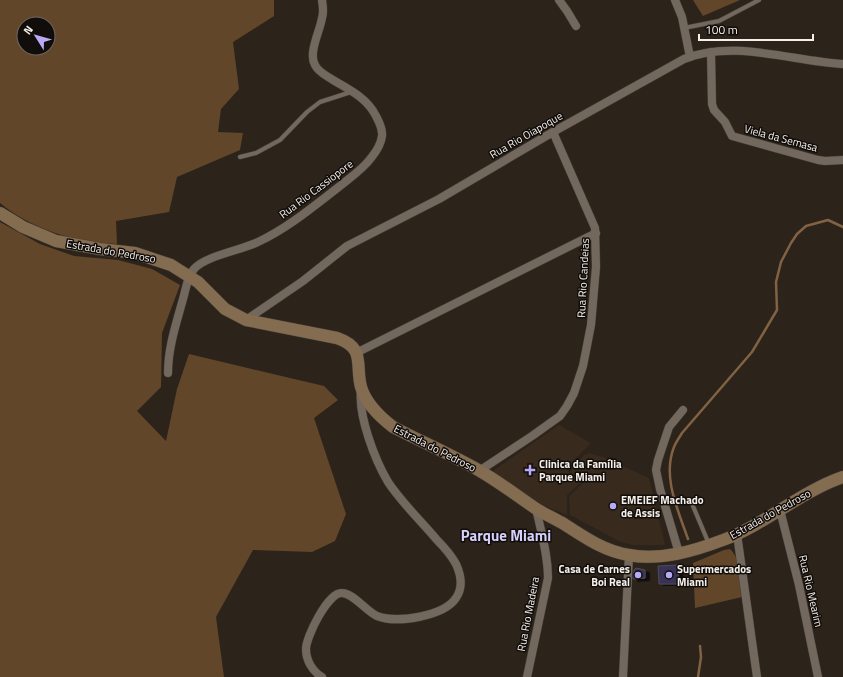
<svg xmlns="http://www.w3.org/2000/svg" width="843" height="677" viewBox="0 0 843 677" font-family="'Titillium Web',sans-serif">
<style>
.built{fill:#382a1d}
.green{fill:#62462a;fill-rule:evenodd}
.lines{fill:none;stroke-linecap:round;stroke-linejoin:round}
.stream{stroke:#816243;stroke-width:2.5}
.building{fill:#393356;stroke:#4d4b57;filter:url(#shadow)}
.lane-casing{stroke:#463f38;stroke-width:5}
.street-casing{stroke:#463f38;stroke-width:9}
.secondary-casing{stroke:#463f38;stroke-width:13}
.lane{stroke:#72685e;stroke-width:4}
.street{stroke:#72685e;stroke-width:8}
.secondary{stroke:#846c51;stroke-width:12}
.poi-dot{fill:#b7abf7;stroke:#110d0a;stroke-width:1.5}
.labels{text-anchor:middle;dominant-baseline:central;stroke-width:3;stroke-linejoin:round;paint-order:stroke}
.street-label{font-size:11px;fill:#f6f0eb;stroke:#110d0a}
.poi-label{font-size:11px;font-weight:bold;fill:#f6f0eb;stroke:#110d0a;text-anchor:start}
.district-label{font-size:15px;font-weight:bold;fill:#d6d0fc;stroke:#110d0a}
</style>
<defs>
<filter id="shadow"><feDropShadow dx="4.5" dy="2.5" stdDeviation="0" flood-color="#0009"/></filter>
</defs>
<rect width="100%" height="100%" fill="#2c231b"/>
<g class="built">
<path d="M559,425l32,18 -25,26 14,14 -13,12v20l-28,-11 -45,-30v-4z"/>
<path d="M589,453l17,5 43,20 16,67h-33l-13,-4 -49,-26 -1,-18 15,-15 -14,-10 14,-17z"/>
</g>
<g class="green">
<path d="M0,0h274v16l-41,26 6,47 -18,20 -3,23 25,1 -3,17 -63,27 -8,35 -53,9 1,23c-42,-2 -84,-14 -117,-41zM24,24h24v24h-24z"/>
<path d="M693,0h47l-37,16z"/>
<path d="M0,222l40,22 34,12 44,4 34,9 28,16 -18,48 -1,54 -24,24 29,30 11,-52 12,-35 135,32 14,14 -24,18 32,96 -11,27 -23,11 -59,-2 -37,67 8,60h-224z"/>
<path d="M730,549c12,12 11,32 12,48l-47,11 -2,-45 31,-13z"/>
</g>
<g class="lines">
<g class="stream">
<path d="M688,539c-10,-29 -26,-62 -14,-92 2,-5 5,-9 8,-14l70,-81 25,-42 -1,-28 5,-20 10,-19 6,-9 9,-8 22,-6 15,7"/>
<path d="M698,677l3,-20 -1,-11"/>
</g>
</g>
<g class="building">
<path d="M678,565l1,19h-20l-1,-18z"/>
<path d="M636,568l9,2v8l-12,1 1,-9z"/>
</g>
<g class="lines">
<defs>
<g id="lane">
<path d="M684,28l35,-7 40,-21"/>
<path d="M240,157l16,-4 24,-13 27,-28 13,-10 31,-10"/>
<path d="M690,499l19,45"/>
</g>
<g id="street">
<path d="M559,0l8,11 9,15"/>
<path d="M675,0l7,17 8,40"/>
<path d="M711,52l1,52 2,6 11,12 7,14 86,24 7,1 18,-1"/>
<path d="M246,320l57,-39 44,-35 92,-47 114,-67 131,-73c49,-20 108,2 159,5"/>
<path d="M356,353l240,-120"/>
<path d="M168,373c0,-25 8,-49 15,-74 3,-10 4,-22 11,-30 11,-13 48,-19 64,-27 30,-14 56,-36 82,-56 11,-9 23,-17 31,-28 5,-6 10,-14 11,-22 1,-7 -3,-14 -6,-20 -9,-18 -26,-26 -43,-36 -6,-4 -15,-8 -18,-15 -7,-12 5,-34 7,-47 2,-6 1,-12 0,-18"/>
<path d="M479,471l53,-35 28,-20 7,-10 7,-13 9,-27 8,-41 5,-58 -1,-39 -42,-96"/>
<path d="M780,510l19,75 19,92"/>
<path d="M737,534l20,143"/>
<path d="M679,553l-19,-64 -4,-19 2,-10 11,-33 14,-17"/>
<path d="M322,677c-10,-6 -16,-17 -16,-28 0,-12 22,-57 36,-56 11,0 24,18 35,23 20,8 67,0 79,-18 7,-10 5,-23 0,-34 -5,-9 -12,-17 -19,-24 -16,-19 -35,-37 -49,-58 -13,-22 -30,-66 -27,-92"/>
<path d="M527,677l21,-99c0,-24 -7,-46 -12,-70"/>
<path d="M623,677l6,-122"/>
</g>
<path id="secondary" d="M0,213l23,14 33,14 44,8 35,4 36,12 27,17 27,27 21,11 91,18c29,10 18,26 24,49 5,17 19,30 32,40 29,15 59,28 87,44 19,11 36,24 55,37 9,6 19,10 29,16 20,13 40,27 65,31 31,6 65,-4 94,-15 43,-16 77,-48 120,-63"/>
</defs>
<use href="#lane" class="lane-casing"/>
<use href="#street" class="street-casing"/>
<use href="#secondary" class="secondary-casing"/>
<use href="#lane" class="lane"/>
<use href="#street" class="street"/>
<use href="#secondary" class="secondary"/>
</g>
<g class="poi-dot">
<path d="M528 464h4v4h4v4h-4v4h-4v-4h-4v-4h4z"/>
<circle cx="613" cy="506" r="4"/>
<circle cx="638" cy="575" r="4"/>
<circle cx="669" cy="575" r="4"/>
</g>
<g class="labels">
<g class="street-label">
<text transform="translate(526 135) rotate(-30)">Rua Rio Oiapoque</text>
<text transform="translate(781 138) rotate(15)">Viela da Semasa</text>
<text transform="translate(316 189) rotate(-37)">Rua Rio Cassiopore</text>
<text transform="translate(111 251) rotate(10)">Estrada do Pedroso</text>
<text transform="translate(583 278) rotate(-87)">Rua Rio Candeias</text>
<text transform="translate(435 448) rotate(27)">Estrada do Pedroso</text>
<text transform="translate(770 514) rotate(-29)">Estrada do Pedroso</text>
<text transform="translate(811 591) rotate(77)">Rua Rio Mearim</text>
<text transform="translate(528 614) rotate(-79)">Rua Rio Madeira</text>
</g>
<g class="poi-label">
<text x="539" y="464">Clinica da Família<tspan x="539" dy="13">Parque Miami</tspan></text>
<text x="621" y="500">EMEIEF Machado<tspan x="621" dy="13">de Assis</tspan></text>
<text x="630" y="569" text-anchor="end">Casa de Carnes<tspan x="630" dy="13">Boi Real</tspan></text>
<text x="677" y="569">Supermercados<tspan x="677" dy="13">Miami</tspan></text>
</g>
<g class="district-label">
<text x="506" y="535">Parque Miami</text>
</g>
</g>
<g transform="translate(36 36) rotate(307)"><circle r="19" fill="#110d0a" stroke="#6d6864"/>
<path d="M0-3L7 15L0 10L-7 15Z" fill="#b7abf7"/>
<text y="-6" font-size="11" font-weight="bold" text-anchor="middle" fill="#f6f0eb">N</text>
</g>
<path d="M699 34v6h114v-6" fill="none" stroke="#f6f0eb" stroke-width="2"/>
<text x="705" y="34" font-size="12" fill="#f6f0eb" stroke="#110d0a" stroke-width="3" paint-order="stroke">100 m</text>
</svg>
